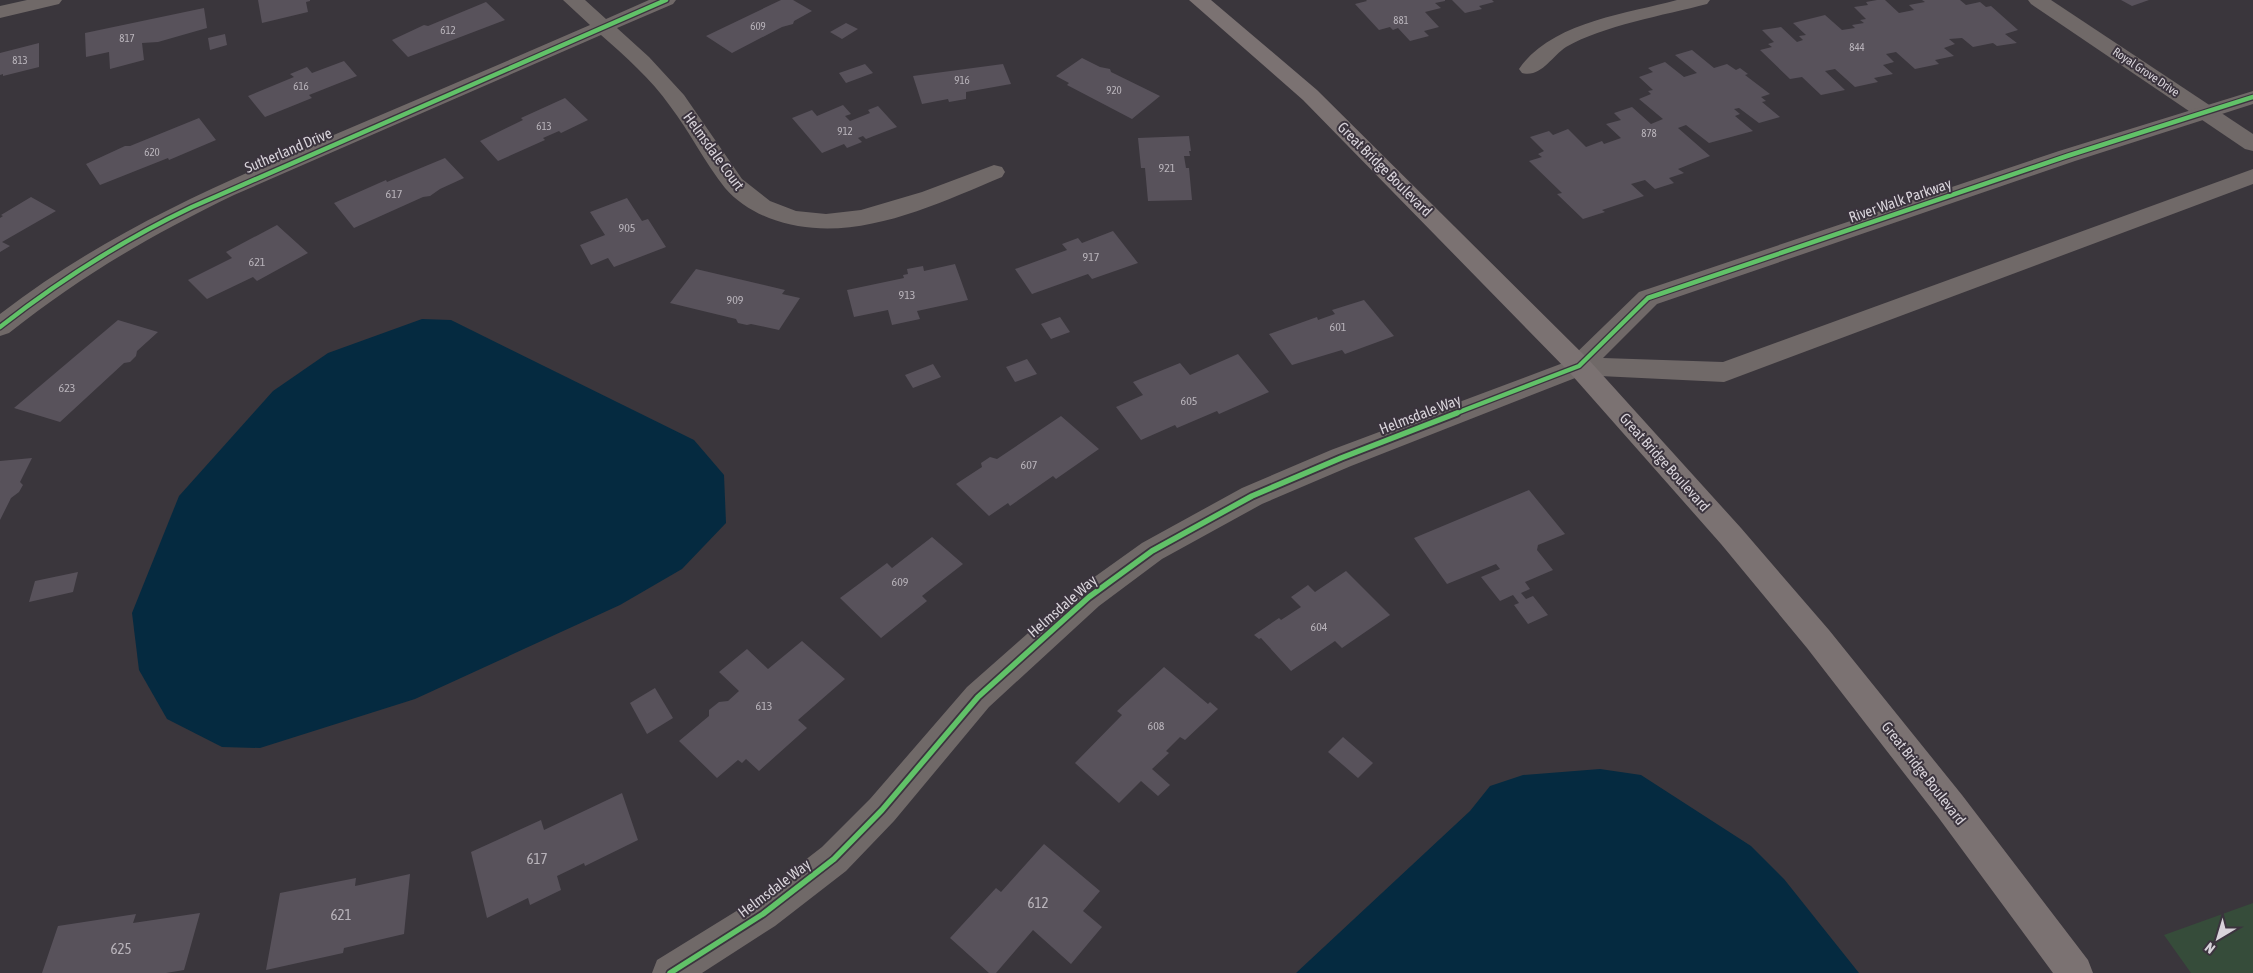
<svg xmlns="http://www.w3.org/2000/svg" width="2253" height="973" viewBox="0 0 2253 973" font-family="'Asap Condensed',sans-serif">
<style>
.green{fill:#364c3a}
.water{fill:#052a40}
.building{fill:#58525b}
.lines{fill:none;stroke-linecap:round;stroke-linejoin:round}
.minor{fill:#706968;fill-rule:evenodd}
.tertiary{fill:#706968;fill-rule:evenodd}
.primary{fill:#7b7272;fill-rule:evenodd}
.cycleway-far1-casing{stroke:#3b343e;stroke-width:7}
.cycleway-casing{stroke:#3b343e;stroke-width:9}
.cycleway-far1{stroke:#61c268;stroke-width:4.5}
.cycleway{stroke:#61c268;stroke-width:5.5}
.labels{text-anchor:middle;dominant-baseline:central;stroke-width:4;stroke-linejoin:round;paint-order:stroke}
.far-number-label{font-size:11px;fill:#b8b3ba}
.far-street-label{font-size:12px;fill:#d8d3da;stroke:#3b343e}
.number-label{font-size:12px;fill:#b8b3ba}
.street-label{font-size:15px;fill:#d8d3da;stroke:#3b343e}
.near-number-label{font-size:15px;fill:#b8b3ba}
</style>
<rect width="100%" height="100%" fill="#3a363c"/>
<path class="green" d="M2253,903v70h-62l-27,-38z"/>
<g class="water">
<path d="M422,319l29,1 243,120 30,35 2,48 -44,46 -62,36 -205,94 -155,49 -38,-1 -55,-28 -28,-49 -7,-57 47,-117 94,-105 55,-38z"/>
<path d="M1600,769l41,6 110,71 33,33 75,94h-563l174,-162 20,-25 33,-11z"/>
</g>
<g class="building">
<path d="M258,0h52v1l-4,1 2,10 -46,11z"/>
<path d="M781,0h12l19,11 -18,10 -1,3 -11,3 -50,26 -26,-17z"/>
<path d="M1366,0h79v1l-10,2 6,5 -16,4 14,15 -15,4 5,5 -19,5 -12,-13 -5,2 -3,-3 -11,3 -24,-26 12,-3z"/>
<path d="M1452,0h40l2,2 -15,4 3,3 -17,4z"/>
<path d="M1877,0h8l14,13 15,-3 -5,-5 16,-3 -3,-2h38l6,5 14,-3 6,5 5,-1 27,24 -13,4 12,9 -20,3 -4,-3 -20,4 -11,-9 -13,1 6,5 -11,4 10,8 -19,4 4,4 -24,5 -19,-17 -10,2 8,8 -11,3 10,9 -19,4 4,4 -23,5 -20,-18 -10,2 20,19 -24,5 -19,-18 -12,2 -30,-29 12,-3 -4,-3 6,-2 -12,-12 19,-3 16,15 6,-2 -4,-4 7,-1 -13,-12 32,-8 17,15 13,-2 -3,-3 12,-2 -4,-3 6,-1 -12,-12 14,-2 -2,-3z"/>
<path d="M2121,0h28l-17,6z"/>
<path d="M486,2l19,18 -97,37 -16,-17 32,-15 4,1z"/>
<path d="M204,8l3,20 -49,14 -16,1 2,17 -34,9 -1,-17 -23,5 -1,-24z"/>
<path d="M846,23l12,6 -16,10 -12,-7z"/>
<path d="M225,34l2,11 -17,5 -2,-12z"/>
<path d="M39,43v24l-36,9v-2l-3,1v-22z"/>
<path d="M1692,50l22,18 13,-4 9,6 4,-2 8,6 -3,1 25,19 -9,3 5,4 -4,1 18,15 -21,6 -20,-15 -5,1 6,5 -5,2 18,15 -44,12 -23,-18 -8,3 32,28 -32,13 6,4 -15,5 5,5 -19,6 -10,-9 -14,4 13,12 -42,14 3,2 -22,7 -26,-25 5,-1 -33,-32 13,-4 -4,-3 6,-3 -14,-14 19,-6 4,4 15,-6 18,18 16,-6 2,3 17,-6 -15,-14 15,-4 -7,-7 18,-6 19,17 12,-5 -24,-20 12,-5 -3,-3 5,-1 -14,-13 14,-5 -5,-4 17,-6 19,15 13,-4 -22,-18z"/>
<path d="M1082,58l18,9 10,2 1,3 49,24 -28,23 -65,-34 2,-2 -13,-7z"/>
<path d="M344,61l13,15 -48,19 3,3 -47,19 -17,-21 46,-19 -4,-3 17,-7 5,6z"/>
<path d="M865,64l8,9 -27,10 -7,-10z"/>
<path d="M1003,64l8,20 -45,8v7l-17,3 -1,-3 -26,5 -9,-28z"/>
<path d="M565,98l23,22 -27,13 -2,-2 -16,7 2,2 -47,21 -18,-20 43,-21 -2,-2z"/>
<path d="M843,105l8,9 -6,2 5,5 20,-8 -2,-3 10,-4 19,21 -31,12 -3,-3 -5,2 4,4 -15,6 -3,-4 -22,9 -30,-35 20,-8 5,6z"/>
<path d="M199,118l17,22 -47,20 -1,-2 -68,27 -14,-21 39,-18h5z"/>
<path d="M1189,136l2,15h-2l1,5h-6l2,12h3l3,32 -44,1 -3,-33h-4l-3,-30z"/>
<path d="M445,158l19,20 -24,11 -10,7 -7,1 -69,31 -20,-25 52,-23 1,2z"/>
<path d="M31,197l25,14 -54,31 8,4 -10,6v-34l3,-2 -2,-1z"/>
<path d="M627,198l15,23 6,-2 18,28 -52,20 -6,-9 -17,7 -11,-20 25,-10 -15,-23z"/>
<path d="M277,225l31,28 -51,28 -4,-4 -46,22 -19,-19 44,-22 -6,-6z"/>
<path d="M1113,231l25,32 -46,16 -4,-5 -56,20 -17,-25 52,-19 -5,-6 16,-6 4,5z"/>
<path d="M955,264l13,36 -51,11 3,8 -28,6 -4,-15 -34,7 -7,-27 57,-12 -1,-3 5,-1 -1,-5 16,-3 1,5z"/>
<path d="M696,269l89,21 -3,4 18,4 -21,32 -28,-6 -4,1 -9,-2 -2,-4 -66,-16z"/>
<path d="M1364,300l30,36 -49,18 -3,-4 -50,15 -23,-31 48,-17 1,3 17,-6 -3,-4z"/>
<path d="M1060,317l10,15 -19,7 -10,-15z"/>
<path d="M118,320l40,12 -21,19 -1,5 -6,6 -6,1 -64,59 -46,-14z"/>
<path d="M1238,354l31,38 -50,22 -2,-3 -40,17 -2,-3 -34,15 -25,-33 27,-12 -10,-13 47,-19 10,12z"/>
<path d="M1027,359l10,15 -22,8 -9,-15z"/>
<path d="M933,364l8,13 -28,11 -8,-13z"/>
<path d="M1061,416l38,33 -43,30 -3,-3 -43,30 -2,-3 -19,13 -33,-32 26,-17 -1,-4 9,-6 7,2z"/>
<path d="M32,458l-12,24 3,3 -4,7 -8,6 -11,22v-59z"/>
<path d="M1529,490l36,44 -27,11 -1,5 16,20 -28,12 5,7 -9,4 5,6 7,-3 15,19 -20,9 -14,-19 5,-2 -6,-8 -13,6 -19,-24 19,-8 -4,-5 -49,20 -33,-46z"/>
<path d="M932,537l31,27 -41,32 5,5 -46,37 -41,-40 47,-35 5,5z"/>
<path d="M1346,571l44,44 -48,33 -7,-7 -44,30 -30,-33 -2,1 -5,-4 25,-17 2,2 20,-13 -10,-10 17,-12 7,7z"/>
<path d="M78,572l-5,20 -44,10 6,-21z"/>
<path d="M802,641l43,38 -47,41 9,8 -48,43 -13,-12 -4,4 -4,-3 -21,18 -38,-37 30,-25v-6l10,-8 9,-1 11,-10 -20,-19 28,-23 21,20z"/>
<path d="M1164,667l44,37 2,-2 8,7 -33,31 -5,-3 -14,14 3,2 -17,16 18,16 -12,11 -17,-15 -22,22 -44,-40 47,-48 -5,-4z"/>
<path d="M655,688l18,30 -26,16 -17,-31z"/>
<path d="M1343,737l30,26 -15,15 -30,-26z"/>
<path d="M622,793l16,47 -53,26 -1,-3 -27,13 4,14 -31,15 -2,-7 -41,20 -16,-66 70,-32 3,10z"/>
<path d="M1044,844l56,47 -17,20 19,16 -31,37 -38,-34 -37,43h-7l-39,-35 46,-50 5,4z"/>
<path d="M410,874l-6,60 -60,14 -1,5 -77,17 14,-77 76,-15 -1,8z"/>
<path d="M200,913l-16,57 -18,3h-124l16,-47 78,-12 -3,9z"/>
</g>
<g class="lines">
<g class="minor">
<path d="M27,0h35l-3,4 -59,14v-12z"/>
<path d="M563,0h22l21,19 43,-19h27l-3,4 -56,24 32,29 35,38 58,84 28,22 26,10 30,3 35,-4 61,-18 72,-27 8,2 3,5 -3,5c-72,30 -155,71 -233,41 -16,-6 -33,-17 -44,-30 -20,-25 -35,-56 -55,-82 -19,-27 -44,-49 -69,-71l-367,160c-83,40 -153,81 -225,138l-9,3v-22c104,-80 210,-126 329,-177 87,-37 174,-74 261,-112z"/>
<path d="M1677,0h33l-3,4c-42,11 -105,22 -141,43 -15,10 -25,31 -44,26l-3,-4c32,-47 107,-55 158,-69z"/>
<path d="M2028,0h23l202,134v17l-8,-2 -214,-145z"/>
<path d="M1579,357l9,2 4,7 -4,7 -237,93 -89,38 -100,55 -63,47 -110,101 -95,114 -48,50 -71,55 -73,47h-50l5,-13 94,-58 71,-55 48,-48 97,-112 112,-99 63,-45 100,-55 89,-38z"/>
</g>
<path class="tertiary" d="M2253,91v13l-178,57 -418,143 -54,54 120,4 530,-193v15l-529,198 -145,-7 -9,-2 -4,-7 4,-7 69,-67 420,-141z"/>
<path class="primary" d="M1189,0h22l106,90 271,269 153,169 88,102 133,165 126,165 5,13h-40l-115,-156 -131,-169 -86,-104 -151,-171 -267,-273z"/>
<defs>
<g id="cycleway-far1">
<path d="M0,327c60,-47 123,-87 192,-120l474,-207"/>
<path d="M1454,414l125,-48 69,-68 419,-142 186,-59"/>
</g>
<path id="cycleway" d="M670,973l93,-59 71,-55 48,-49 96,-113 111,-100 63,-46 100,-55 89,-38 116,-45"/>
</defs>
<use href="#cycleway-far1" class="cycleway-far1-casing"/>
<use href="#cycleway" class="cycleway-casing"/>
<use href="#cycleway-far1" class="cycleway-far1"/>
<use href="#cycleway" class="cycleway"/>
</g>
<g class="labels">
<g class="far-number-label">
<text x="1401" y="20">881</text>
<text x="758" y="26">609</text>
<text x="448" y="30">612</text>
<text x="127" y="38">817</text>
<text x="1857" y="47">844</text>
<text x="20" y="60">813</text>
<text x="962" y="80">916</text>
<text x="301" y="86">616</text>
<text x="1114" y="90">920</text>
<text x="544" y="126">613</text>
<text x="845" y="131">912</text>
<text x="1649" y="133">878</text>
<text x="152" y="152">620</text>
</g>
<g class="far-street-label">
<text transform="translate(2146 72) rotate(34)">Royal Grove Drive</text>
</g>
<g class="number-label">
<text x="1167" y="168">921</text>
<text x="394" y="194">617</text>
<text x="627" y="228">905</text>
<text x="1091" y="257">917</text>
<text x="257" y="262">621</text>
<text x="907" y="295">913</text>
<text x="735" y="300">909</text>
<text x="1338" y="327">601</text>
<text x="67" y="388">623</text>
<text x="1189" y="401">605</text>
<text x="1029" y="465">607</text>
<text x="900" y="582">609</text>
<text x="1319" y="627">604</text>
<text x="764" y="706">613</text>
<text x="1156" y="726">608</text>
</g>
<g class="street-label">
<text transform="translate(288 150) rotate(-23)">Sutherland Drive</text>
<text transform="translate(714 151) rotate(54)">Helmsdale Court</text>
<text transform="translate(1385 169) rotate(45)">Great Bridge Boulevard</text>
<text transform="translate(1900 200) rotate(-19)">River Walk Parkway</text>
<text transform="translate(1420 414) rotate(-21)">Helmsdale Way</text>
<text transform="translate(1665 462) rotate(48)">Great Bridge Boulevard</text>
<text transform="translate(1062 606) rotate(-41)">Helmsdale Way</text>
<text transform="translate(1924 773) rotate(52)">Great Bridge Boulevard</text>
<text transform="translate(774 888) rotate(-37)">Helmsdale Way</text>
</g>
<g class="near-number-label">
<text x="537" y="858">617</text>
<text x="1038" y="902">612</text>
<text x="341" y="914">621</text>
<text x="121" y="948">625</text>
</g>
</g>
<g transform="translate(2218 938) rotate(218)" stroke="#3b343e" stroke-width="4" paint-order="stroke">
<path d="M0-4L9 19L0 12L-9 19Z" fill="#d8d3da"/>
<text y="-8" font-size="14" font-weight="bold" text-anchor="middle" fill="#d8d3da">N</text>
</g>
</svg>
